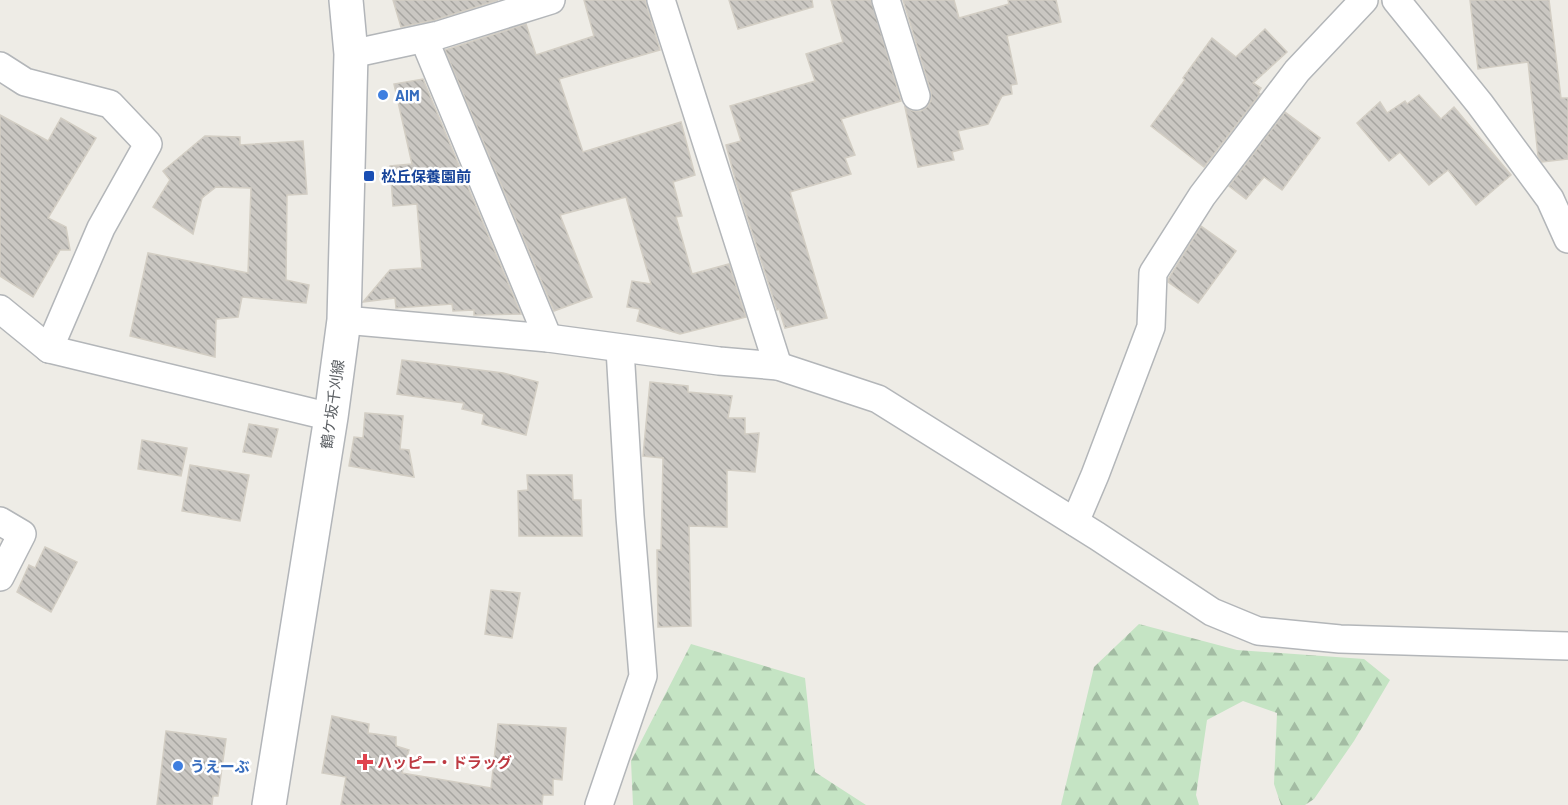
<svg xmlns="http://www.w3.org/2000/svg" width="1568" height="805" viewBox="0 0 1568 805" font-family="Barlow,'Noto Sans JP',sans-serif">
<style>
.forest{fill:url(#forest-firs)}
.building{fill:url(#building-back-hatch);stroke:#d3cec4;stroke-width:1.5}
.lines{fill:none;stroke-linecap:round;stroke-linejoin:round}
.minor-casing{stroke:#b3b6b9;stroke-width:30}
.secondary-casing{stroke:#b2b5b9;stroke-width:36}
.minor{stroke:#fff;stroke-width:27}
.secondary{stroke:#fff;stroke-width:33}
.shop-dot{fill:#3f7fe0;stroke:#fff;stroke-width:2}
.transit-dot{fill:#1a4fb4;stroke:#fff;stroke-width:2}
.health-dot{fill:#e0444e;stroke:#fff;stroke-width:2}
.labels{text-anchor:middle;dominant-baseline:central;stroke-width:5;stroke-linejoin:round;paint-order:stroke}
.shop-label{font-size:15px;font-weight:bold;fill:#366cbe;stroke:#fff;text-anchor:start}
.transit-label{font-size:15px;font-weight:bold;fill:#164399;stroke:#fff;text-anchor:start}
.street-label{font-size:15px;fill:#5d6165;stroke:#fff}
.health-label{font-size:15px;font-weight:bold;fill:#be3a42;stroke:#fff;text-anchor:start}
</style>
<defs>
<pattern id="forest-firs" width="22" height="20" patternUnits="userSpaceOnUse" patternTransform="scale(1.5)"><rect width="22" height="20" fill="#c5e4c4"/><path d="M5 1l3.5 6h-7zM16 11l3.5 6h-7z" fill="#a3bca3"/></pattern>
<pattern id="building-back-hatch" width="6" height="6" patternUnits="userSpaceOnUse" patternTransform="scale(1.5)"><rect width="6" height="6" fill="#cac7c2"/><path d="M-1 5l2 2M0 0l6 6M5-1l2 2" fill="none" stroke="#a7a5a1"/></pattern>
</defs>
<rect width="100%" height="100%" fill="#eeece6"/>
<g class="forest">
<path d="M1139,624l98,26 127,9 26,21 -36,61 -40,58 -9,6h-24l-7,-21 3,-71 -34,-12 -36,19 -11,75 3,10h-138l33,-138z"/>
<path d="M691,644l114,34 10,94 51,33h-233l-2,-44z"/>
</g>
<g class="building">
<path d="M393,0h105l-63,20 -34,7z"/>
<path d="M584,0h61l15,50 -101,29 24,73 98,-30 14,53 -22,7 9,34 -6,1 16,57 37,-10 17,53 -66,17 -43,-13 3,-12 -13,-2 5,-26 19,3 -25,-87 -66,18 32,82 -38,14 -109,-261 81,-26 10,31 58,-19z"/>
<path d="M729,0h83l1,7 -75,22z"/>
<path d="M831,0h40l30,101 -60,18 14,36 -10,3 6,16 -61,18 37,126 -42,10 -6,-19 -2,1 -41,-128 -10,-37 15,-4 -11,-35 85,-25 -9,-27 37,-12z"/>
<path d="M903,0h51l5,18 50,-14 -1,-4h48l5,22 -54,14 10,48 -6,1 1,9 -10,2 -14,28 -30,7 5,18 -11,3 2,8 -36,7 -13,-60 8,4h8l7,-5 3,-6v-8z"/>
<path d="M1470,0h79l12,98h7v61l-26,3 -4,-6 -10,-94 -50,7z"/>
<path d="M1265,29l22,23 -34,31 8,5 -3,5 2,1 -56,73 -53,-41 34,-46 -2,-2 29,-40 24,19z"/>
<path d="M423,79l98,235 -47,1v-5l-21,1 -1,-7 -56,4 -1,-10 -32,4 27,-32 32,-2 -5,-64 -24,2 -3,-40 22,-2 -18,-80z"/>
<path d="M1419,95l22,24 13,-12 57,68 -35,30 -28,-35 -19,15 -29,-33 -11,9 -32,-38 23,-21 7,11 18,-12 2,3z"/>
<path d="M1285,112l35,26 -38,52 -18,-13 -18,22 -17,-13z"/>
<path d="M0,115l48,26 13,-23 35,20 -48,80 18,9 4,23h-10l-27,47 -33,-21z"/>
<path d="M205,136l35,1v8l63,-4 4,53 -20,1 -1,85 23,5 -3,18 -64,-6 -4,20 -22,2 -1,38 -85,-21 18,-83 100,20 3,-85 -35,-1 -14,11 -9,36 -40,-27 17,-27 -7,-9z"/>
<path d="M1201,226l35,25 -38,52 -30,-21 1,-4z"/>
<path d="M402,360l101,13 35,9 -12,53 -44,-11 2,-10 -22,-5 2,-6 -67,-9z"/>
<path d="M650,382l38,4v6l44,4 -4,22h17v16l14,-1 -4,39 -28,-2v57l-38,-1 2,100 -33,1 -1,-77h4l2,-92 -20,-2z"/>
<path d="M365,413l38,3 -3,33 9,1 5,27 -65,-11 5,-29 9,1z"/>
<path d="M249,424l29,5 -7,28 -28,-5z"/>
<path d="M142,440l45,8 -6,28 -43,-7z"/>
<path d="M190,465l59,10 -9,46 -58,-10z"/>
<path d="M527,475h45l1,25h8l1,36h-63l-1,-45 10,-1z"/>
<path d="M45,547l32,15 -26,50 -34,-20 12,-27 6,3z"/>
<path d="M491,590l29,3 -8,45 -27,-4z"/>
<path d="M332,716l37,8 -1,9 28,4v9l13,4 -7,23 89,15 7,-64 68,4 -4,52 -9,-1v16h-10l-1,10h-201l5,-28 -24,-4z"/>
<path d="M166,731l60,8 -8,57h-5l-1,9h-55z"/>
</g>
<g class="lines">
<defs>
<g id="minor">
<path d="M661,0l117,366"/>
<path d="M886,0l30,96"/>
<path d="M1396,0l84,104 70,95 18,40"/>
<path d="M424,39l124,299"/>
<path d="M351,54l88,-19 112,-35"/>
<path d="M0,66l25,16 85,22 38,40 -47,84 -52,121"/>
<path d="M0,309l49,40 282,68"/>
<path d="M344,320l204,18 171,23 59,5 100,33 219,137 115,76 46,19 82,8 228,7"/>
<path d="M0,521l22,13 -22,43"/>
<path d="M1075,522l20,-47 56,-148 2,-54 49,-77 95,-125 67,-71"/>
<path d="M599,805l44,-129 -13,-160 -10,-167"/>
</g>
<path id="secondary" d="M269,805l62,-388 13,-97 7,-266 -5,-54"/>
</defs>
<use href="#minor" class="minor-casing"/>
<use href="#secondary" class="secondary-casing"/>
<use href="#minor" class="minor"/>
<use href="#secondary" class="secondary"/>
</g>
<g class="shop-dot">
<circle cx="383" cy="95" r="6"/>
<circle cx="178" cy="766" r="6"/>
</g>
<rect class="transit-dot" x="363" y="170" width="12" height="12" rx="3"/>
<path class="health-dot" d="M362 753h6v6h6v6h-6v6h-6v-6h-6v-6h6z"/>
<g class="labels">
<g class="shop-label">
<text x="395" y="95">AIM</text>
<text x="190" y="766">うえーぶ</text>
</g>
<g class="transit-label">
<text x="381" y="176">松丘保養園前</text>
</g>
<g class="street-label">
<text transform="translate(332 404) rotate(-82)">鶴ケ坂千刈線</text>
</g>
<g class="health-label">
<text x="377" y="762">ハッピー・ドラッグ</text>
</g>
</g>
</svg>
